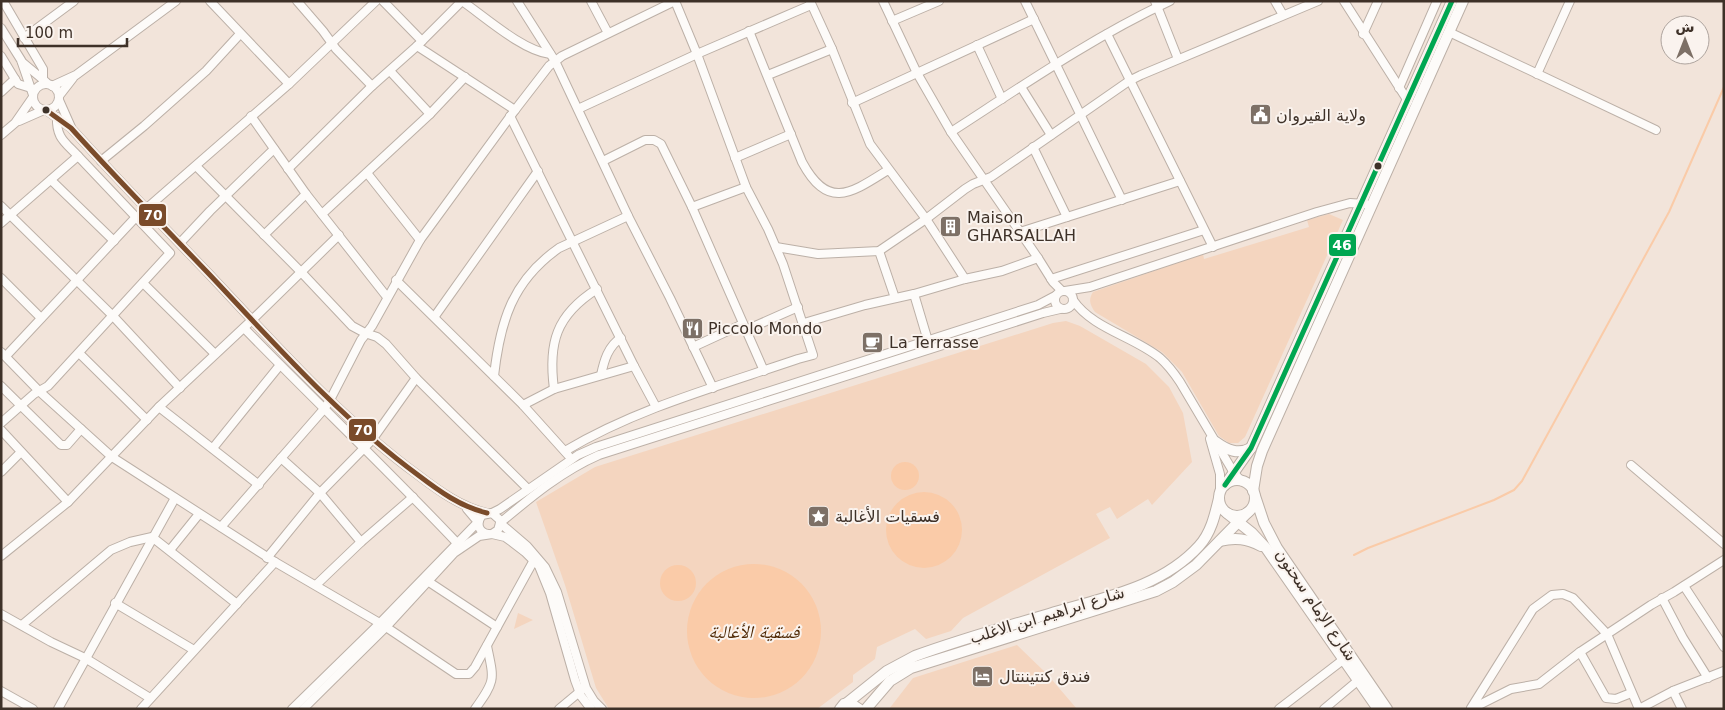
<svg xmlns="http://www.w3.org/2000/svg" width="1725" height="710" viewBox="0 0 1725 710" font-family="'DejaVu Sans','Noto Naskh Arabic',sans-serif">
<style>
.green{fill:#f4d5bf}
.water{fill:#facba8}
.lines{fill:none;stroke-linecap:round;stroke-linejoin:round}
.stream{stroke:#facba8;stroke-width:2}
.minor-casing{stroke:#bcb0a7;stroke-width:10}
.major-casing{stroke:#bcb0a7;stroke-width:12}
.minor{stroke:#fdfbf9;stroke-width:8}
.major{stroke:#fdfbf9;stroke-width:10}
.bus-1-casing{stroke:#faf3ee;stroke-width:9}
.bus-2-casing{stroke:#faf3ee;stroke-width:9}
.bus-1{stroke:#7a4b2a;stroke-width:5}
.bus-2{stroke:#00a651;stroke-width:5}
.bus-dot{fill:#3e3128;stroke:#faf3ee;stroke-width:2}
.labels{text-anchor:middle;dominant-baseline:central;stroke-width:4;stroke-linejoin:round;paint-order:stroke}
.poi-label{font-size:16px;fill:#3e3128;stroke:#faf3ee;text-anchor:start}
.street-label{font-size:16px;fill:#3e3128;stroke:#faf3ee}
.water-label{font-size:18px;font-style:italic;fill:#502905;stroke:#faf3ee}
.line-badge{stroke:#faf3ee;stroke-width:2}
.badge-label{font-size:14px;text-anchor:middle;font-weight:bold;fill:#fff}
</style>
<rect width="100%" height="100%" fill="#f2e4da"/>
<g class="green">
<path d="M1329,214l14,6 -98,217 -7,6h-9l-10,-7 -37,-64 -20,-20 -67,-40c-5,-7 -7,-12 -2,-20l110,-38 1,5 105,-32 -2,-7z"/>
<path d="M1066,321l14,5 66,38 23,23 14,26 9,49 -40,43 -4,-6 -31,20 -7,-12 -14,7 14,24 -147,80 -12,13 -25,8 -11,-10 -38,18 -2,12 -22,16v7l-36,27h-208l-13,-21 -31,-103 -29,-83 59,-35 458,-144z"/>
<path d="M518,613l15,7 -19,9z"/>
<path d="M1017,645l30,29 30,35h-188l24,-31z"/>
</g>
<g class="water">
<circle cx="905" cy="476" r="14"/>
<circle cx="924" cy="530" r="38"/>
<circle cx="754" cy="631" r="67"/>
<circle cx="678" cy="583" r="18"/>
</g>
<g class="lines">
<path class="stream" d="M1354,555l14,-7 126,-48 20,-10 8,-9 147,-269 55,-125"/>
<defs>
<g id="minor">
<path d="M3,1l40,68v11"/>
<path d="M210,1l79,83"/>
<path d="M297,1l26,30 13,18 36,37"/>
<path d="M383,1l39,40"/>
<path d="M462,1c23,16 61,50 88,53"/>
<path d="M517,1l38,60 73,155 42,82 43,90"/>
<path d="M591,1l17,32"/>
<path d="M810,1l22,48 38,95 56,75 39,60"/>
<path d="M883,1l34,72 34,59 87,126 15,24 9,9"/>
<path d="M1025,1l97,199"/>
<path d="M1155,1l23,58"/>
<path d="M1275,1l8,14"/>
<path d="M1344,1l64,100"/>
<path d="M892,21l47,-20"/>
<path d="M1,28l20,32 12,35"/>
<path d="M749,31l53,131c26,48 48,32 86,8"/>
<path d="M1449,32l207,98"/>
<path d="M1107,34l106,213"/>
<path d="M1363,34l15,-33"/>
<path d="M24,38l50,-37"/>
<path d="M977,45l25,54"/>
<path d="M417,46l98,64"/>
<path d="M1,56l17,28 13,4"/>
<path d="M22,62l24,20"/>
<path d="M390,71l40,43"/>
<path d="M1537,74l33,-73"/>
<path d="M768,75l64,-26"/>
<circle cx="46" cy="97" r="13"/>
<path d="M52,86l24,-11 100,-74"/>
<path d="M1021,87l30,48"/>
<path d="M1399,88l38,-87"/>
<path d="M1,92l14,-13"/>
<path d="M59,96l14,-18"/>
<path d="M59,100l12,27"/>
<path d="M852,103l182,-84"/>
<path d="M578,109l119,-55 114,-49"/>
<path d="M46,110l25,18c45,50 92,98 138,146 66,70 131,144 209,201 21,16 43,32 69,38"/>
<path d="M251,116l55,78 81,103"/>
<path d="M510,116l124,250 22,41"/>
<path d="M57,117c-1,21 8,25 21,39"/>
<path d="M19,121l25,-11"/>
<path d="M951,132c71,-46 142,-95 219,-131"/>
<path d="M1,135l14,-12 18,-26"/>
<path d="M1033,147l34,70"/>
<path d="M735,158l56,-24"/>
<path d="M101,161l43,-35 62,-55 34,-37"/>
<path d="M603,161l42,-21h9l7,4 31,63 72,164"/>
<path d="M196,166l106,107 50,53 13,7 12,4 9,7 30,34 112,111"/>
<path d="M288,169l84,-83 45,-40 45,-45"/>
<path d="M367,173l53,67"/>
<path d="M51,180l63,61"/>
<path d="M1,206l112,110 67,72"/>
<path d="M692,207l54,-20"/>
<path d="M147,208l142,-124 87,-83"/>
<path d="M322,214l108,-100 35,-37"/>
<path d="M1,223l77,-67 92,97 -122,133 -14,8 -33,29"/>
<path d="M1020,232l160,-51"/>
<path d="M264,235l42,-41"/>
<path d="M180,243l30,-32 64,-62"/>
<path d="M776,247l42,7 61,-3 47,-32 39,-30 8,-5 18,-7 138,-96 12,-6 177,-74"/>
<path d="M879,251l16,47"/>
<path d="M1,278l40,40"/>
<path d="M1051,279l153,-49"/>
<path d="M396,280l127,125 45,50"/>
<path d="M143,283l72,71"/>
<circle cx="1064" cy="300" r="9"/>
<path d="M1065,291l25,-4 227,-75 33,-9 15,1"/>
<path d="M914,294l14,47"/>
<path d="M1073,300c20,29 60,36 87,58 8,7 14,15 20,24l54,91 7,8"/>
<path d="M435,316l103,-145"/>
<path d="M804,323l61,-18 49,-11 51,-15 37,-8 36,-13"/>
<path d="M244,328c70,72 144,142 213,215"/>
<path d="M746,330l52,-23"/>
<path d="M693,347l50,-23"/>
<path d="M1,352l38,39 73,66 163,105 108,63 73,49h13l6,-7 59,-107"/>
<path d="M79,353l68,67"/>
<path d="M6,356l130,-139"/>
<path d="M601,375c3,-14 7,-29 20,-37"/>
<path d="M494,376c6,-54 18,-95 65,-128l69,-32"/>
<path d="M1,386l60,59h6l14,-16"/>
<path d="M554,389c-6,-46 2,-74 43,-100"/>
<path d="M523,405l31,-16 80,-23"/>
<path d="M159,407l100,78"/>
<path d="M1,430l67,72"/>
<path d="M1210,439l10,35v21"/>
<path d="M213,448l67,-83"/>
<path d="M565,451c72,-43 154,-65 233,-92l15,-4 -30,-91 -15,-35 -22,-42 -49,-133 -22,-53"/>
<path d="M281,458l39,35 41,49"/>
<path d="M1631,465l93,79"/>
<path d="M1,472l20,-20"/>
<path d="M492,513l8,-4 78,-54 18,-8 442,-142 17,-9"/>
<path d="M221,527l103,-118 6,-9 31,-60 11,-14 48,-86 95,-130 34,-44 13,-10 113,-55"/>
<path d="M492,534l13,3 7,5 13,10 14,14 11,27 25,87 6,16 10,13"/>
<path d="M170,550l29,-36"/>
<path d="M1,556l67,-54 91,-95 93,-87 87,-85"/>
<path d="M267,558l53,-65 52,-53 44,-62"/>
<path d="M429,582l68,45"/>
<path d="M316,585l45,-43 52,-45"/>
<path d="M1684,586l40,61"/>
<path d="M1662,598l21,40 25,40"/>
<path d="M115,603l79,47"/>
<path d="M1,614l50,28 34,16 65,40"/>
<path d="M22,625l89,-75 19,-8 22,-5 85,67"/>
<path d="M1580,652l26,46 10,1 15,-6"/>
<path d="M1,691l32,18"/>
<path d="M1673,691l9,18"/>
<path d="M1471,708l62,-99 19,-14 11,-1 10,4 34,36 32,75"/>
<path d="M58,709l117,-211"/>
<path d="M141,709l134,-147"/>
<path d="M292,709l88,-86 98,-101 -11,-13"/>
<path d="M303,709l83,-82 68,-74 25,-17 13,-2 6,-4 2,-7v-3l-8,-7 -10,2c-6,8 -4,17 6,19"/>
<path d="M475,709c21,-29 19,-29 12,-63"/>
<path d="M559,709l24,-20"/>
<path d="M602,709l-8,-8 -8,-13 -29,-96 -12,-25 -18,-21 -27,-23c31,-26 62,-52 99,-68l444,-142 17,-4"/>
<path d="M1279,709l69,-53"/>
<path d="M1324,709l37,-31"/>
<path d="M1471,709l40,-20 28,-5 41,-32 71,-47 23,-13 50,-32"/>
<path d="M1639,709l34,-18 51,-20"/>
</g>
<g id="major">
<path d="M1216,442c11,8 22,13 35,6"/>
<circle cx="1237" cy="498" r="18"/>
<path d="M1225,485l26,-37 201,-447"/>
<path d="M1253,491l4,-25 5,-15 201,-450"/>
<path d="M1255,496l9,27 13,25 110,161"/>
<path d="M1227,513l25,20 14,15 112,161"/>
<path d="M1220,541c16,-4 27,-2 41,5"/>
<path d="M847,703l40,-32 28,-15c44,-16 89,-29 134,-42 52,-16 112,-26 150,-68 12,-13 16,-31 20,-48"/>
<path d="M840,709l4,-5 6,-1 9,6"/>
<path d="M866,709l24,-28 21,-13 245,-77 17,-9 23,-17 52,-53"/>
</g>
</defs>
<use href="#minor" class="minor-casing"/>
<use href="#major" class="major-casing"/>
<use href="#minor" class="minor"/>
<use href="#major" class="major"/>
<defs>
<path id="bus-1" d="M46,110l25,18c45,50 92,98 138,146 66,70 131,144 209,201 21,16 43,32 69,38"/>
<path id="bus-2" d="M1225,485l26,-37 201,-447"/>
</defs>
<use href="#bus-1" class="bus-1-casing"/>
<use href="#bus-2" class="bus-2-casing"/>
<use href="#bus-1" class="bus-1"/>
<use href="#bus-2" class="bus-2"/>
</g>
<defs>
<symbol id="civic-square" viewBox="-11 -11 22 22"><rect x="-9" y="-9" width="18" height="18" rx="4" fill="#7d7066" stroke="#faf3ee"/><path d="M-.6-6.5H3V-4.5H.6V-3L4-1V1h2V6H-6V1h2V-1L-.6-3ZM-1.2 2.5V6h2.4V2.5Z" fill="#fff"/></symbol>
<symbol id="building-square" viewBox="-11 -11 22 22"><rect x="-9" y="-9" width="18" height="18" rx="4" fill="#7d7066" stroke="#faf3ee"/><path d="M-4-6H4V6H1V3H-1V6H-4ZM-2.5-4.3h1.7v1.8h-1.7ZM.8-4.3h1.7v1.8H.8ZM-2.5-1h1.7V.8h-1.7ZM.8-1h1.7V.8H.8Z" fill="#fff"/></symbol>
<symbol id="restaurant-square" viewBox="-11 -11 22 22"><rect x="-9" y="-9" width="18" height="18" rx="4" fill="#7d7066" stroke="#faf3ee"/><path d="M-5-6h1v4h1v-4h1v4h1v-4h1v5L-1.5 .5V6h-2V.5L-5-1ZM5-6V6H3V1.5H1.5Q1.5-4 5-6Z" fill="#fff"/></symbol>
<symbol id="cafe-square" viewBox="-11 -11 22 22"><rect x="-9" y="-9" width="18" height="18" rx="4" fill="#7d7066" stroke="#faf3ee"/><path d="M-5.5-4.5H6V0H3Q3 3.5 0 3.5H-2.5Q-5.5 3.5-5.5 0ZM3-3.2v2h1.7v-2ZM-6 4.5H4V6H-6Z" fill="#fff"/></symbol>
<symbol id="sight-square" viewBox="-11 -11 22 22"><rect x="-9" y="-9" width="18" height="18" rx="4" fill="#7d7066" stroke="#faf3ee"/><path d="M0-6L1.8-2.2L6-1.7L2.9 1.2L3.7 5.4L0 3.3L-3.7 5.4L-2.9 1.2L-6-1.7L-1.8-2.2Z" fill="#fff"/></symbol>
<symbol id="hotel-square" viewBox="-11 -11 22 22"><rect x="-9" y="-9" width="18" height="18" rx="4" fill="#7d7066" stroke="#faf3ee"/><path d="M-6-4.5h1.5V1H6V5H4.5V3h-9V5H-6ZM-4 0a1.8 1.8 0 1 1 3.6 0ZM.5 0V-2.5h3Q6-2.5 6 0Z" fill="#fff"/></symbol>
</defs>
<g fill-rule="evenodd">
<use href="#civic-square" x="1248" y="102" width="25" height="25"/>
<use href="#building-square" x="938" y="214" width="25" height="25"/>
<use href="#restaurant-square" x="680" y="316" width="25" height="25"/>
<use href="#cafe-square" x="860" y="330" width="25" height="25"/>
<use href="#sight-square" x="806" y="504" width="25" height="25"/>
<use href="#hotel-square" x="970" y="664" width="25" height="25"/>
</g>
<g class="bus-dot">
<circle cx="46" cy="110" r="4.5"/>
<circle cx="1378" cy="166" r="4.5"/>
</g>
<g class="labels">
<g class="poi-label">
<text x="1276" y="115">ولاية القيروان</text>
<text x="967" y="217">Maison<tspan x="967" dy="18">GHARSALLAH</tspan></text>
<text x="708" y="328">Piccolo Mondo</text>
<text x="889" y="342">La Terrasse</text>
<text x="835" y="516">فسقيات الأغالبة</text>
<text x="999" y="676">فندق كنتيننتال</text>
</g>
<g class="street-label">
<text transform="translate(1316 605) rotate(56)">شارع الإمام سحنون</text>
<text transform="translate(1047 615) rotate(-17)">شارع ابراهيم ابن الاغلب</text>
</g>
<g class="water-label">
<text x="754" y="631">فسقية الأغالبة</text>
</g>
</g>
<g class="line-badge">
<rect x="138" y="203" width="29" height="24" rx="5" fill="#7a4b2a"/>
<rect x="1328" y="233" width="29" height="24" rx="5" fill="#00a651"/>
<rect x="348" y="418" width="29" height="24" rx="5" fill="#7a4b2a"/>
</g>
<g class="badge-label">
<text x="153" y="220">70</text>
<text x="1342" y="250">46</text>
<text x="363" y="435">70</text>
</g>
<rect width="1725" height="710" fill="none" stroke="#3e3128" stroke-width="5"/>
<g transform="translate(1685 40)"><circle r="24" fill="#faf3ee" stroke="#afa59f"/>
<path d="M0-4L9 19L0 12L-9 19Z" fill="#7d7066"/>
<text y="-8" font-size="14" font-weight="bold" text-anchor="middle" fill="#3e3128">ش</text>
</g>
<path d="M18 38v8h109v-8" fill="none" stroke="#3e3128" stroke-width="2.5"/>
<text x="25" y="38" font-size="15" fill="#3e3128" stroke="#faf3ee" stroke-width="4" paint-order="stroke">100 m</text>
</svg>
